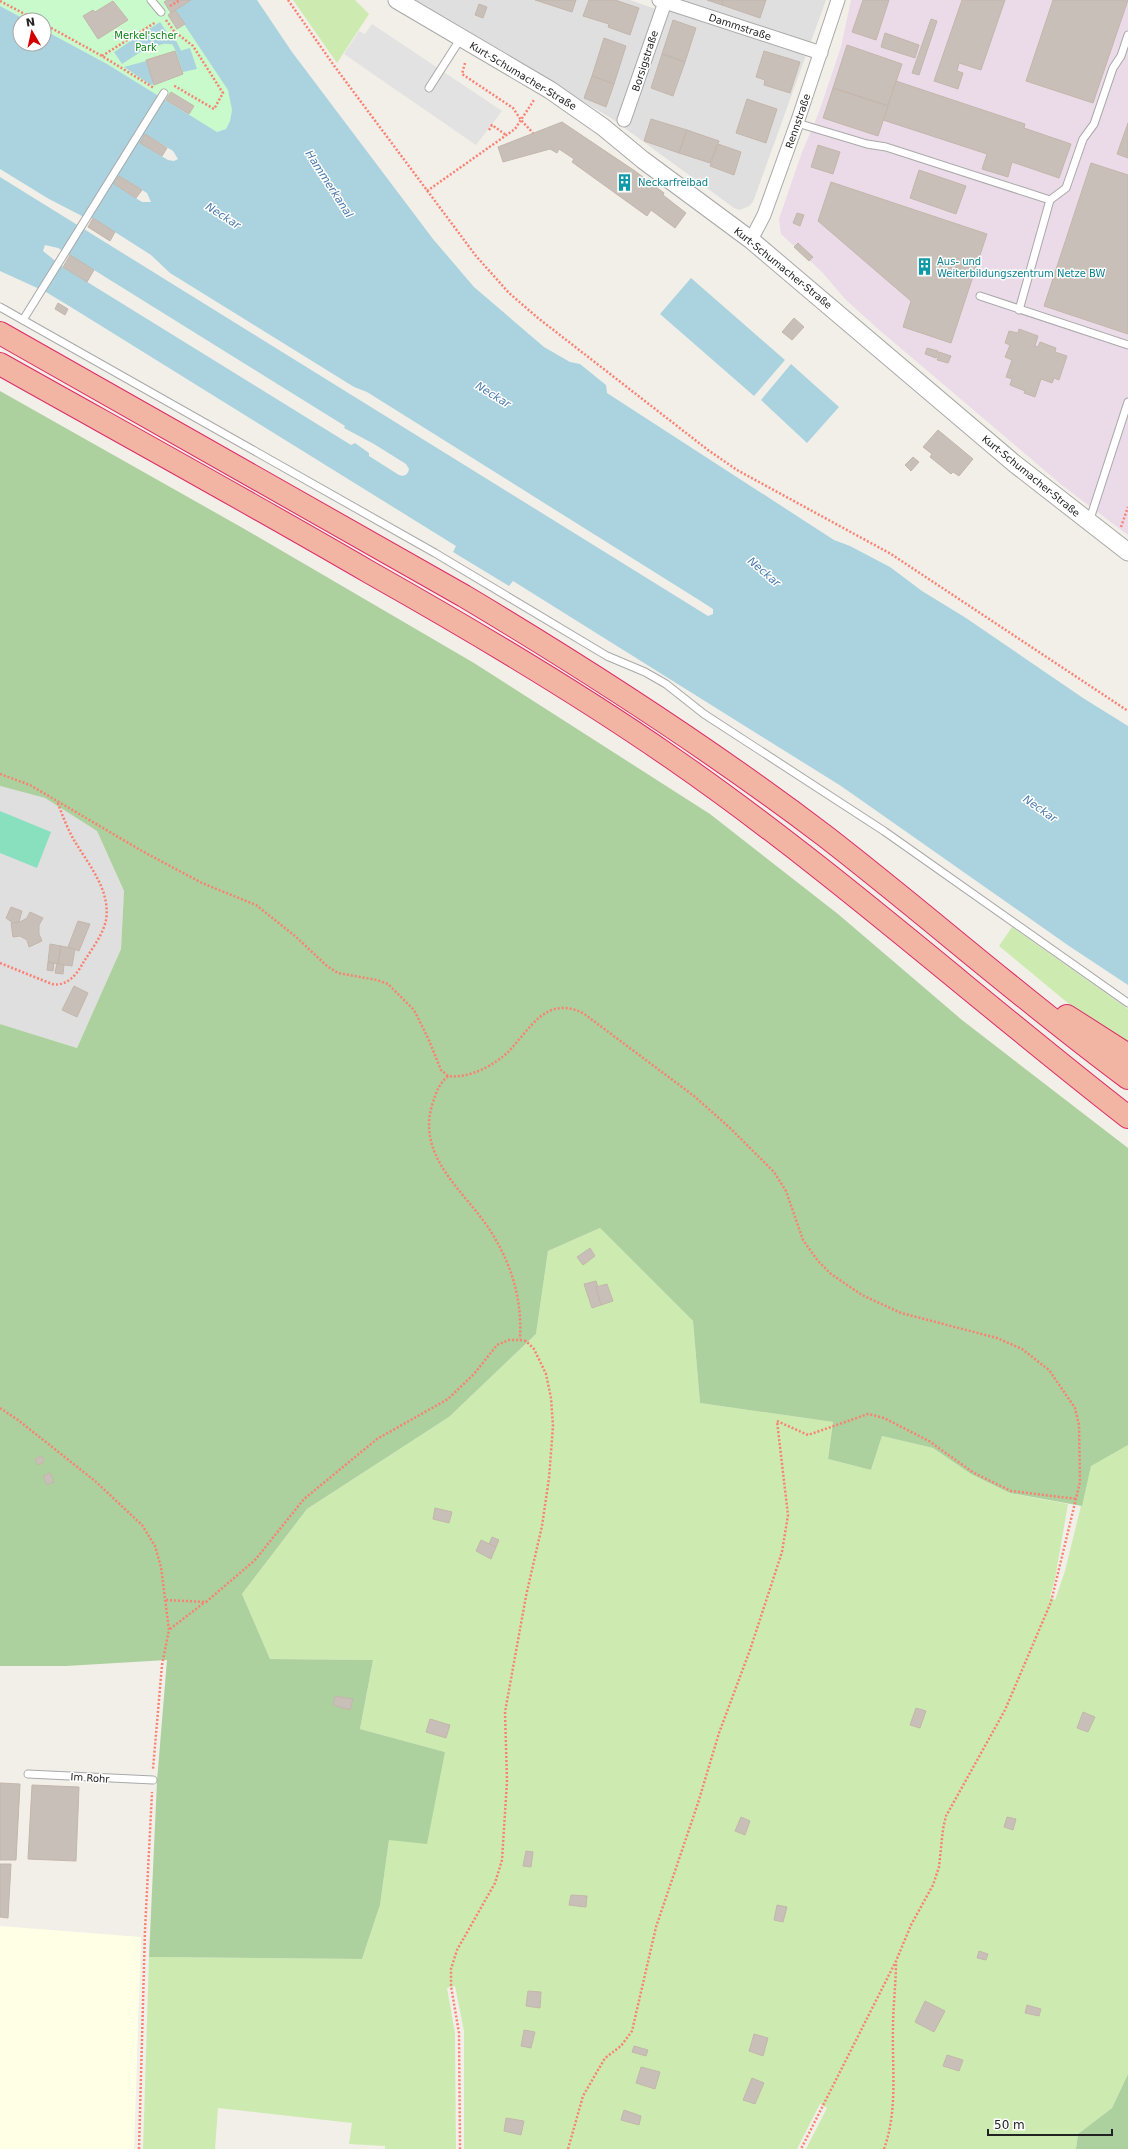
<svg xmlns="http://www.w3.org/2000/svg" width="1128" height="2149" viewBox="0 0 1128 2149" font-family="'DejaVu Sans',sans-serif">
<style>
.residential{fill:#e0dfdf}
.industrial{fill:#ebdbe8}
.education{fill:#ffffe5}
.grass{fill:#cdebb0}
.forest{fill:#add19e}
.park{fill:#c8facc}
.pitch{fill:#88e0be}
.parking{fill:#e2e2e2}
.water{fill:#aad3df;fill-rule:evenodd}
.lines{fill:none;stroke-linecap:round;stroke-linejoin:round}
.stream{stroke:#aad3df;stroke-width:5}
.building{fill:#c7bfb8;stroke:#c4b6ab}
.service-casing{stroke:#a9a9a9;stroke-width:9}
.minor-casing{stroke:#a9a9a9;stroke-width:15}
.tertiary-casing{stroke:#a9a9a9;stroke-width:19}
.trunk-casing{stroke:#dc2a67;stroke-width:24}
.path{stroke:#fa8072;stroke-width:2.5;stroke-dasharray:2 2;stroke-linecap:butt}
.service{stroke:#fff;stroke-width:7}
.minor{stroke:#fff;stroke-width:13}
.tertiary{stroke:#fff;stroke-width:17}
.trunk{stroke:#f2b4a3;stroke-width:22}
.labels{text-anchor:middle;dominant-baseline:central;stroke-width:3;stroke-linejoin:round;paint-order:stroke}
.street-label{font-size:10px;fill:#222;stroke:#fff}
.park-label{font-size:10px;fill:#0c8416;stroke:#fff}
.culture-label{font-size:10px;fill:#0d838f;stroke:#fff;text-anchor:start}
.water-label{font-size:11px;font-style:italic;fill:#4a7aab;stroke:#fff}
</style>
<rect width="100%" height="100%" fill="#f2efe9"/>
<g class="residential">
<path d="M410,0h220l37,13 4,-13h155l-73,202 -4,4 -9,4 -6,-2 -123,-90z"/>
<path d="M0,786l45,12 52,33 27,60 -3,58 -44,99 -77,-24z"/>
</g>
<path class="industrial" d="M851,0h277v535l-65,-49 -186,-158 -32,-29 -23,-27 -41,-38 -2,-15 23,-67 17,-40 22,-65z"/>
<path class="education" d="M0,1926l141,11 -7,212h-134z"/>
<g class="grass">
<path d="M293,0h62l14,14 -32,49z"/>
<path d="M1012,927l116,82v36l-53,-36 -76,-63z"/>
<path d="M600,1228l93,93 7,82 133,19 -5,37 43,11 11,-34 51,12 38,26 39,19 58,11 -13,75 -5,18 5,3 10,-29 26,-106 37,-20v629l-16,34 -34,26 -2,15h-270l21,-41 -7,-4 -23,45h-333v-118l-9,-45 -8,2 8,45 1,116h-71v-3l-36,-2 3,-21 -134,-15 -3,41h-72l6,-192 213,2 18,-54 9,-65 56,-88 -85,-23 13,-69 -103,-1 -28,-65 65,-85 142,-92 87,-83 12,-83z"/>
</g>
<g class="forest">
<path d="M0,391l241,136 233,136 236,151 128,100 124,106 166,128v297l-37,21 -9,40 -72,-13 -39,-19 -38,-26 -51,-12 -11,34 -43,-11 5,-37 -133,-19 -7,-82 -93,-93 -52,23 -12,83 -87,83 -142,92 -65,85 28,65 103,1 -13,69 85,23 -18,92 -38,-4 -9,65 -18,54 -213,-2 8,-176 10,-121 -101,6h-66v-642l77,24 44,-99 3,-58 -27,-60 -52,-33 -45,-12z"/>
<path d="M1128,2074v75h-52l2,-15 34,-26z"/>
</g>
<path class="park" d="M0,0h168l54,79 8,15 2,16 -2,11 -4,8 -9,3 -110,-68 -63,-34v-10h-18l-26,-14z"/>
<path class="pitch" d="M0,811l51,21 -14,36 -37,-15z"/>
<path class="parking" d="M372,24l130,87 -26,34 -132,-91 15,-23 6,3z"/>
<g class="water">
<path d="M168,0h89l35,52 141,187 41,48 70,60 26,15 10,2 26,21 1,8 227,147 16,6 40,21 32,24 44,27 117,80 45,28v259l-59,-39 -228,-160 -328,-205 -4,5 -56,-34 3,-6 -382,-237 -28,-17 -46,-21v-94l708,439 5,-2v-5l-14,-9 -332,-208 -13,-5 -184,-114 -19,-18 -58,-37 -11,-2 -33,-17 -49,-30v-163l26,14h-6v24h24v-14l63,34 110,68 9,-3 4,-8 2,-11 -4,-20zM145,134l28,17 5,8 -4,2 -6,-1 -28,-17zM119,176l28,17 4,9h-9l-28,-18zM45,245l13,3 36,22 251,156 -1,2 30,16 32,20 3,5c-1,5 -4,8 -10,6l-30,-19v-3l-14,-10 -4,2 -288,-178 -20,-16z"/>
<path d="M160,22l8,12 -46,30 -8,-12z"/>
<path d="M190,48l7,21 -14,3 -7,-20z"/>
<path d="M146,61l8,23 -3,1 -27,-18z"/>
<path d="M691,278l94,82 -31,36 -94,-82z"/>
<path d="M791,364l48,43 -32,36 -46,-43z"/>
</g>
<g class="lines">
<path class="stream" d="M150,41l4,3 10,-3 10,1 8,16"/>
</g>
<g class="building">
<path d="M167,0h24l-20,13 -7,-11z"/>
<path d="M535,0h41l-4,12z"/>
<path d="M589,0h26l24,8 -9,27 -22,-8 1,-3 -26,-8z"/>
<path d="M707,0h16l-1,5z"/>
<path d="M723,0h43l-6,18 -38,-13z"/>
<path d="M863,0h26l-13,40 -24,-8z"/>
<path d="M962,0h43l-24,70 -22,-7 -2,8 6,2 -5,16 -24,-8z"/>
<path d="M1053,0h75l-35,103 -67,-22z"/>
<path d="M113,1l15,19 -30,19 -15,-23 10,-6 2,2z"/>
<path d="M479,4l8,3 -4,11 -8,-3z"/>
<path d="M175,10l10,14 -8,5 -9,-14z"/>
<path d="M931,19l6,2 -18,54 -7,-2z"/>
<path d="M673,20l23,8 -11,34 -23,-8z"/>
<path d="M885,33l34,12 -4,13 -34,-11z"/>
<path d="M604,38l22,8 -12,38 -22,-8z"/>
<path d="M847,45l55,19 -14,42 -55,-18z"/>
<path d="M175,51l8,23 -29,11 -8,-25z"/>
<path d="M764,51l36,11 -10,31 -26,-8 1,-5 -9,-3z"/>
<path d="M662,54l23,8 -12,34 -22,-8z"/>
<path d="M592,76l22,8 -8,23 -22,-9z"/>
<path d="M896,81l129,43 -1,4 47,16 -12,34 -47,-16 -4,15 -26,-8 5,-15 -104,-34z"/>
<path d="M833,88l55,18 -10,30 -55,-18z"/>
<path d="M171,92l23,14 -5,8 -23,-14z"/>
<path d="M747,99l30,10 -11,34 -30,-10z"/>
<path d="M651,119l36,11 -8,23 -35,-12z"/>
<path d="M562,122l73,49 29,22 -1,2 23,18 -11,15 -24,-18 -4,6 -75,-54 2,-3 -15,-10 -2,4 -7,-4 -47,13 -5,-15z"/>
<path d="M1128,123v35l-11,-4z"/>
<path d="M687,130l32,11 -9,22 -31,-10z"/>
<path d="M145,134l22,14 -5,8 -22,-13z"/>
<path d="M718,144l23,8 -7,23 -24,-9z"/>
<path d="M818,145l22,7 -7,22 -22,-7z"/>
<path d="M1091,163l37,12v159l-84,-28z"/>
<path d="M919,170l47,16 -10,28 -46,-16z"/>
<path d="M119,176l23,14 -6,8 -22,-14z"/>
<path d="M831,182l156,52 -36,109 -48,-16 8,-26 -93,-80z"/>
<path d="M797,213l7,2 -4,11 -7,-3z"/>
<path d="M93,218l22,14 -5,9 -22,-14z"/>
<path d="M798,243l15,14 -4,4 -15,-14z"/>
<path d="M70,255l24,15 -7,12 -24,-15z"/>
<path d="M58,303l10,6 -3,6 -10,-6z"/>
<path d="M794,318l10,9 -12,13 -10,-8z"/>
<path d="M1019,329l19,7 -3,10 3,1 2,-5 16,6 -1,4 12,4 -8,24 -5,-2 -2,5 -11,-4 -6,18 -11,-4 1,-2 -15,-6 2,-6 -6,-2 6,-17 -7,-3 5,-12 -5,-2 4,-12 9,2z"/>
<path d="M927,348l11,3 -2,7 -11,-4z"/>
<path d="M939,352l12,4 -3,7 -11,-3z"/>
<path d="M938,430l35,29 -14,17 -6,-4 -2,2 -21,-17 2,-3 -9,-7z"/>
<path d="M913,457l6,5 -8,9 -6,-6z"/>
<path d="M11,907l11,4 -3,11 -6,1 -7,-5z"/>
<path d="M30,912l13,6 -4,7v9l3,7 -13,6 -2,-7 -7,-4 -7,1 -2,-14 9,-1 7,-4z"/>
<path d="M78,921l12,3 -11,27 -11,-4z"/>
<path d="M50,944l11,2 -3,18 -10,-2z"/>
<path d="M61,946l14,3 -3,17 -14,-2z"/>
<path d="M48,962l6,1 -1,8 -6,-1z"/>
<path d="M57,963l7,2 -1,9 -8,-1z"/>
<path d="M74,986l14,7 -11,24 -15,-7z"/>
<path d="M590,1248l5,8 -12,9 -6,-8z"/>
<path d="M596,1281l2,6h-2l5,18 -9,3 -8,-24z"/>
<path d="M607,1284l6,17 -12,4 -5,-18z"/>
<path d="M42,1456l2,6 -6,3 -3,-6z"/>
<path d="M50,1473l4,9 -7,3 -4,-9z"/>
<path d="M435,1508l17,4 -3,11 -16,-4z"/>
<path d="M492,1537l7,3 -3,7 -7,-3z"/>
<path d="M481,1540l15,7 -5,12 -15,-8z"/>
<path d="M335,1696l18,3 -3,11 -17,-5z"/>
<path d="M916,1708l10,3 -6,17 -10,-3z"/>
<path d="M1083,1712l12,5 -7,15 -11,-4z"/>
<path d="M430,1719l20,6 -4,13 -20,-6z"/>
<path d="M0,1783l20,1 -4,76h-16z"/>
<path d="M32,1785l47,2 -3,74 -48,-2z"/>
<path d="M741,1817l9,4 -5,14 -10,-4z"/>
<path d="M1007,1817l9,2 -3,11 -9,-3z"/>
<path d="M526,1851l7,1 -2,15 -8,-1z"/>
<path d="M0,1864h11l-3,54 -8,-1z"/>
<path d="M571,1895l16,1 -1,11 -17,-2z"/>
<path d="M777,1905l10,2 -4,15 -9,-2z"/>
<path d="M979,1951l9,3 -2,6 -9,-2z"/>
<path d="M528,1991l13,1 -1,16 -14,-2z"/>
<path d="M925,2001l20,10 -11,21 -19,-10z"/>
<path d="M1027,2005l14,4 -2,7 -14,-3z"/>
<path d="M524,2030l11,2 -4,16 -10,-2z"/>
<path d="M754,2034l14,4 -5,18 -14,-5z"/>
<path d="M634,2046l14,4 -2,6 -14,-4z"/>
<path d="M947,2055l16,5 -4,11 -16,-5z"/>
<path d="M641,2067l19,5 -5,17 -19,-6z"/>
<path d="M752,2078l12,5 -9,21 -12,-4z"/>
<path d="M624,2110l17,6 -2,9 -18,-5z"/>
<path d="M506,2118l18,3 -3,14 -17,-4z"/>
</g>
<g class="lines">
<defs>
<g id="service">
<path d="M151,0l10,12"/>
<path d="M429,88l32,-50"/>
<path d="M797,123l70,21 19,3 164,53 -31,110"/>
<path d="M1050,200l16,-12 17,-49 11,-15 19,-56 8,-12 7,-21"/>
<path d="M980,296l148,49"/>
<path d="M0,307l435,246 172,103 38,16 21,12 38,30 180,117 244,172"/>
<path d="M23,320l141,-227"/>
<path d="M1089,522l39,-120"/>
<path d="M28,1774l125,6"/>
</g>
<g id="minor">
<path d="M659,0l162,53"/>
<path d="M624,120l41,-118"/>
<path d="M751,240l13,-25 33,-92 41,-123"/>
</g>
<path id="tertiary" d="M397,0l153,90 53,37 40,33 108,80 264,224 113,88"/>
<g id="trunk">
<path d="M0,333l464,263c124,74 245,152 361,240 102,79 199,165 303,242"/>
<path d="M0,364c123,69 247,137 369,208 103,58 205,118 303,186 159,110 303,240 456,359"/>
<path d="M1067,1016l61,39"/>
</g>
</defs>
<use href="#service" class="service-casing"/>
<use href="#minor" class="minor-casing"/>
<use href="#tertiary" class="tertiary-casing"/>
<use href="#trunk" class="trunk-casing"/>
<g class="path">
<path d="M288,0l47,67 141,189 33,37 29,25 170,132 29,20 154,84 237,157"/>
<path d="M0,1l36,19"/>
<path d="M170,6l10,-6"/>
<path d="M166,20l8,11 19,15 30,47 -9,16 -41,-24"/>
<path d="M44,24l58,32 52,32"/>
<path d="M102,56l54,-34"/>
<path d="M465,63l-3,11 51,34 8,12 12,13"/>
<path d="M489,130l3,-5 14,10"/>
<path d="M427,191l88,-62 19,-29"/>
<path d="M1121,527l7,-20"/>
<path d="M0,774l30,11 112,66 60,32 54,22 39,31 32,30 11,7 39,7 11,4 26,26 14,28 13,32 7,6c21,3 47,-11 61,-25 21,-22 37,-56 74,-38l111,83 36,32 44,44 12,19 17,49 15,21 13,13 31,21 39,18 96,25 25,11 27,21 26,38 4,17 1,57 -29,120 -46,108 -59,106 -3,13 -4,38 -6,18 -22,40 -15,36 -95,188"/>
<path d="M0,963l52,21c15,3 25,-10 31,-21 8,-13 20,-28 23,-43 5,-30 -18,-56 -32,-80 -7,-12 -12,-26 -17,-39"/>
<path d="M448,1076c-10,9 -12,17 -16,29 -16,55 37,89 61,130 20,33 29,66 27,104"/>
<path d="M0,1408l18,12 77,61 47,44 13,21 6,21 8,63 -7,35 -9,104"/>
<path d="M777,1421l31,14 60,-21 16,4 45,23 45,32 37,18 66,8"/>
<path d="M166,1600l40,2 49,-42 49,-61 73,-60 71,-40 26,-25 23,-29 12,-5h11l6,1 8,8 12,25 5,24 2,28 -4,52 -7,48 -16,70 -21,116 2,69 -5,79 -7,23 -38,67 -6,19v17l8,47 1,116"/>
<path d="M170,1629l35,-27"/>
<path d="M139,2149l6,-219 7,-138"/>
<path d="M568,2149l15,-53 22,-38 16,-12 11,-15 24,-104 42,-124 21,-70 31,-83 32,-98 6,-37 -11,-94"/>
<path d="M884,2149c14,-39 8,-80 9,-121 0,-22 3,-44 3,-67"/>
</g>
<use href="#service" class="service"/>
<use href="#minor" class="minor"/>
<use href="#tertiary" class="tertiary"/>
<use href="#trunk" class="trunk"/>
</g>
<defs>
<symbol id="building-bare" viewBox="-9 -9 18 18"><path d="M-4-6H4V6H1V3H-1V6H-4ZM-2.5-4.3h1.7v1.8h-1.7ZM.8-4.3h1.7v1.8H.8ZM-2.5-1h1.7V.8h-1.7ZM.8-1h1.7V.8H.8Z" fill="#0f9aa8" stroke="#fff" stroke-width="2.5" paint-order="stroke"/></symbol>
</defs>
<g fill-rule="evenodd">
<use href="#building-bare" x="612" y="170" width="25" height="25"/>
<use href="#building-bare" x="912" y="254" width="25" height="25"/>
</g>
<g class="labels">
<g class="street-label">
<text transform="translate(740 27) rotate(18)">Dammstraße</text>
<text transform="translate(645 61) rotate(-72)">Borsigstraße</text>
<text transform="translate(523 76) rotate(31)">Kurt-Schumacher-Straße</text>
<text transform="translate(798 121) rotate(-71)">Rennstraße</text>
<text transform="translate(783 268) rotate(39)">Kurt-Schumacher-Straße</text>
<text transform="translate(1031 476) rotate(39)">Kurt-Schumacher-Straße</text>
<text transform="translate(90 1778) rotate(4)">Im Rohr</text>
</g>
<g class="park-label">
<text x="146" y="35">Merkel'scher<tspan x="146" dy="12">Park</tspan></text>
</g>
<g class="culture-label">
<text x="638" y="182">Neckarfreibad</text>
<text x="937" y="261">Aus- und<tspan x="937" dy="12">Weiterbildungszentrum Netze BW</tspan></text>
</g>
<g class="water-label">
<text transform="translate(329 184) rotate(57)">Hammerkanal</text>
<text transform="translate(223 216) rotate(33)">Neckar</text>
<text transform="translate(493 395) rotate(32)">Neckar</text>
<text transform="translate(764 572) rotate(41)">Neckar</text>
<text transform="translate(1040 809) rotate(35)">Neckar</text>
</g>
</g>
<g transform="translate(32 32) rotate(351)"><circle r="19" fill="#ffffff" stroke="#a7a7a7"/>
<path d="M0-3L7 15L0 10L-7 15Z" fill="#d40000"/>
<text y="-6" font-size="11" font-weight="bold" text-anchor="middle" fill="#222222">N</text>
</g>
<path d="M988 2129v6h124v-6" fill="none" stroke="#222222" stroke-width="2"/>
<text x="994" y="2129" font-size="12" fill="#222222" stroke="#ffffff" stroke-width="3" paint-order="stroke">50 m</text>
</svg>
